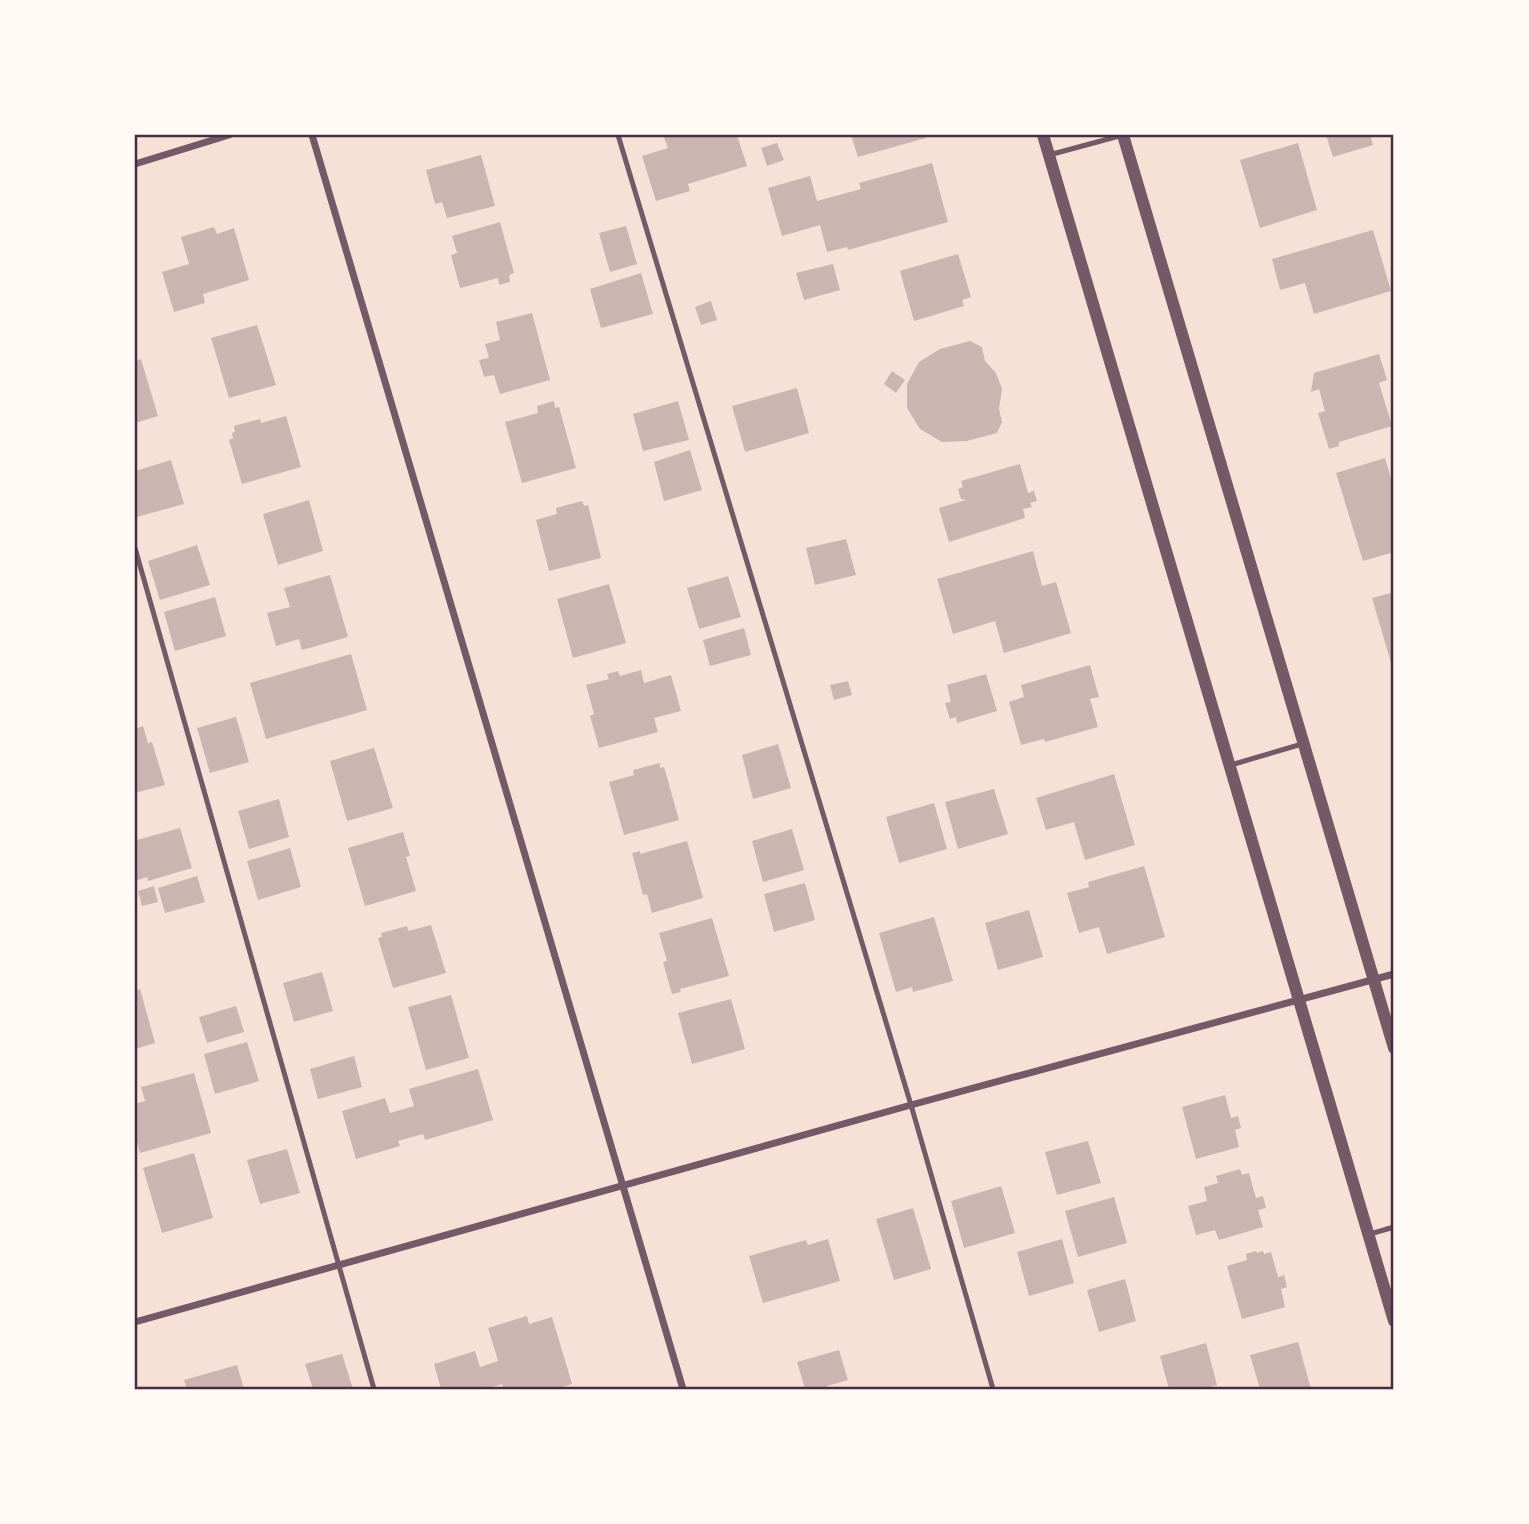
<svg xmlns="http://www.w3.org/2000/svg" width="1529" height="1524" viewBox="0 0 1529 1524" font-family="Raleway,sans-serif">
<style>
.building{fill:#ccb4b1}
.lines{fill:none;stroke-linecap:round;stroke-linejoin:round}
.service{stroke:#755966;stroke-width:5}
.minor{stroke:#755966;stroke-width:7}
.tertiary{stroke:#755966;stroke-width:12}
.neatline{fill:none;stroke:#4a2c40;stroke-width:2.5}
</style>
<rect width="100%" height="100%" fill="#f7e1d7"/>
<g class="building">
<path d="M663,135h74l10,31 -59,18 2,7 -34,10 -14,-45 26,-8z"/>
<path d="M851,135h74l1,3 -68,19z"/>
<path d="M1326,135h44l3,10 -40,12z"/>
<path d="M777,143l7,17 -17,6 -6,-18z"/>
<path d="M1298,143l19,67 -57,18 -20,-68z"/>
<path d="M481,155l14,51 -48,12 -5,-16 -7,2 -9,-34z"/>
<path d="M932,163l16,59 -100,28 -1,-3 -20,5 -7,-27 -38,11 -14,-48 42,-12 7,25 44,-12 -2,-6z"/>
<path d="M500,222l14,51 -5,2 1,7 -11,3 -1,-7 -38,10 -9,-33 6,-2 -5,-17z"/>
<path d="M626,226l11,38 -27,8 -11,-39z"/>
<path d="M214,227l3,7 17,-6 15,52 -46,14 2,9 -31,9 -12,-40 27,-8 -8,-27z"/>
<path d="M1373,230l18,61 -77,23 -9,-31 -25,7 -8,-31z"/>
<path d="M958,254l13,43 -9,3 2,6 -50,15 -14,-50z"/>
<path d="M833,264l7,26 -36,10 -8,-27z"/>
<path d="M641,273l12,41 -52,14 -11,-39z"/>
<path d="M711,301l6,19 -16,5 -6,-18z"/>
<path d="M532,313l18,67 -50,14 -6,-19 -10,2 -5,-17 10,-2 -4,-14 15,-4 -4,-18z"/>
<path d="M257,325l19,60 -47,13 -18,-60z"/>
<path d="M970,341l12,6 3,14 11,12 6,16 -3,20 3,13 -5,11 -30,8 -25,1 -22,-13 -13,-21v-24l12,-22 21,-13z"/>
<path d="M1379,354l8,26 -8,3 13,43 -53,16v4l-10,3 -11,-36 7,-2 -6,-22 -8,3 3,-19z"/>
<path d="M141,359l17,57 -23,7v-62z"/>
<path d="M892,371l13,9 -9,13 -12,-9z"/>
<path d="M797,388l12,45 -64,19 -13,-46z"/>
<path d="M554,401l1,7 4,-1 17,61 -54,15 -17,-61 33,-9 -1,-7z"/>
<path d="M678,401l11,39 -46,11 -10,-37z"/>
<path d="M286,416l15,51 -59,17 -13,-44 4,-2 -1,-5 3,-1 -1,-6 26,-7 1,4z"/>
<path d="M690,450l12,40 -38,11 -10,-39z"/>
<path d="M1385,458l9,31v63l-31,9 -27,-88z"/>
<path d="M171,460l13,44 -47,13 -2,-8v-38z"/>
<path d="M1020,464l8,29 6,-2 3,10 -7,2 2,4 -9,2 2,9 -76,24 -10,-34 27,-8 -5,-1 -3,-10 5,-2 -2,-6z"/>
<path d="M309,500l14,51 -45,14 -15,-51z"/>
<path d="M582,501l2,5 4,-1 13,53 -52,13 -13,-51 21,-6 -1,-6z"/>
<path d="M846,539l10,36 -41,10 -9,-37z"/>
<path d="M197,545l13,40 -50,15 -12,-39z"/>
<path d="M1033,551l9,35 14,-4 15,51 -67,20 -9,-32 -42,13 -16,-55z"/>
<path d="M330,575l18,62 -46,13 -3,-11 -23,7 -9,-33 23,-6 -6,-19z"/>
<path d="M728,576l13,41 -42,12 -12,-41z"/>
<path d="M609,584l17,59 -53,15 -16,-59z"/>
<path d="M1394,592v70l-3,1 -19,-65z"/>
<path d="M215,597l11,39 -51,15 -11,-39z"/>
<path d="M744,628l7,27 -41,11 -7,-26z"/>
<path d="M351,654l16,56 -101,29 -16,-56z"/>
<path d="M1090,665l9,32 -9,2 8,28 -53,15 -1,-3 -23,6 -12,-43 15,-5 -3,-12z"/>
<path d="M641,670l3,13 27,-8 10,36 -27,7 4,14 -59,16 -9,-32 4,-2 -8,-29 23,-6 -2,-5 11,-3 2,5z"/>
<path d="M986,674l11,37 -40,12 -1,-6 -6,2 -5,-16 6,-1 -4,-17z"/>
<path d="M848,681l4,14 -18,5 -4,-15z"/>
<path d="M236,717l13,45 -39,11 -13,-45z"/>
<path d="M143,726l5,17 4,-1 13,43 -30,8v-64z"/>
<path d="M778,744l13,44 -38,11 -11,-44z"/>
<path d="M374,748l19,60 -46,13 -17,-60z"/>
<path d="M660,763v5l4,-1 15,53 -55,15 -15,-53 25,-7 -1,-5z"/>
<path d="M1114,774l21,71 -50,15 -11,-38 -28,8 -10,-32z"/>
<path d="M994,789l14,45 -50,15 -13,-47z"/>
<path d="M279,799l10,38 -40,12 -11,-38z"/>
<path d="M934,803l13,46 -48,14 -13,-46z"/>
<path d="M180,828l12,40 -44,13 -1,-4 -12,4v-38l3,-1 -1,-2z"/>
<path d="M792,829l12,41 -41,12 -11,-41z"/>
<path d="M403,832l7,24 -4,1 10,34 -51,15 -17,-58z"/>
<path d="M687,841l16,57 -51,15 -5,-19 -4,1 -11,-42 8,-2v3z"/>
<path d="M290,848l11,39 -43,13 -11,-39z"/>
<path d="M1144,866l21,71 -58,17 -8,-27 -20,6 -12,-40 22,-6 -1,-5z"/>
<path d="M197,876l8,26 -40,11 -7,-25z"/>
<path d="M805,883l10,37 -41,12 -10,-38z"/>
<path d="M154,886l4,16 -16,4 -4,-15z"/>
<path d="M1029,910l14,47 -45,13 -13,-47z"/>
<path d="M934,917l19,64 -40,11 -1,-5 -16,5 -17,-59z"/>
<path d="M712,918l17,58 -49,13 1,3 -9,2 -9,-32 4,-1 -8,-28z"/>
<path d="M431,925l15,48 -53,15 -15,-50 4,-1 -1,-4 26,-7 1,5z"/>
<path d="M322,972l11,39 -39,11 -11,-39z"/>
<path d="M140,989l15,54 -20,6v-58z"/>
<path d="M451,995l18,63 -43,12 -18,-63z"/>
<path d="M731,999l14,50 -53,15 -14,-51z"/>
<path d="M236,1006l8,26 -37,11 -8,-26z"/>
<path d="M247,1042l12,39 -44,13 -11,-40z"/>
<path d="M354,1056l8,31 -44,12 -8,-30z"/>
<path d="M478,1069l15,51 -68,20 -2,-6 -25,7 2,5 -44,13 -14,-48 43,-13 5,15 24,-7 -5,-17z"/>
<path d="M194,1073l17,60 -71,20 -5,-19v-30l10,-3 -4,-14z"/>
<path d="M1225,1095l6,23 7,-2 3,12 -6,2 4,17 -43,12 -14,-52z"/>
<path d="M1088,1141l13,42 -44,12 -12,-43z"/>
<path d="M287,1149l13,44 -40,11 -13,-44z"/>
<path d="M194,1153l19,65 -51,15 -19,-65z"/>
<path d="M1240,1169l2,6 7,-2 7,25 7,-2 3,12 -8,2 5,17 -44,13 -4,-10 -19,5 -8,-29 19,-5 -3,-14 14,-4 -2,-7z"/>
<path d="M1001,1186l14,47 -51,15 -13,-47z"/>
<path d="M1114,1197l13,46 -49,14 -13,-46z"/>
<path d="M913,1208l18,61 -37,11 -18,-61z"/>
<path d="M828,1239l12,42 -77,22 -14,-47 57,-16 2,5z"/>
<path d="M1062,1239l12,44 -45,13 -12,-44z"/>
<path d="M1256,1251l1,2 6,-2 1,3 7,-2 7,25 6,-2 3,12 -6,2 4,18 -43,12 -15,-53 20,-6 -1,-6z"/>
<path d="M1125,1279l11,42 -37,11 -12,-42z"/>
<path d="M527,1316l2,8 23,-7 20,67 -16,5h-52l-2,-5 -16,5h-45l-7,-25 41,-13 5,16 18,-6 -10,-33z"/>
<path d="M1298,1342l13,47h-51l-10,-34z"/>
<path d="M1206,1343l11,42 -14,4h-34l-9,-33z"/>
<path d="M839,1350l9,30 -21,6 1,3h-23l-8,-27z"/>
<path d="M342,1354l11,35h-40l-8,-25z"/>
<path d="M237,1365l7,24h-57l-3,-9z"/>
</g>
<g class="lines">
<g class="service">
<path d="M618,135l293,970 82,284"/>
<path d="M1049,155l74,-20"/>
<path d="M135,548l239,841"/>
<path d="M1231,765l71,-21"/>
<path d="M1370,1234l24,-7"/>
</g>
<g class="minor">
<path d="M312,135l371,1254"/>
<path d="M135,164l94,-29"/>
<path d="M135,1322l776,-217 483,-131"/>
</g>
<g class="tertiary">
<path d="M1043,135l351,1186"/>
<path d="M1123,135l271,913"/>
</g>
</g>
<rect width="1529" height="1524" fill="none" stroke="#fffaf5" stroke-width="273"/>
<rect x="136" y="136" width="1256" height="1252" class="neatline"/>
</svg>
